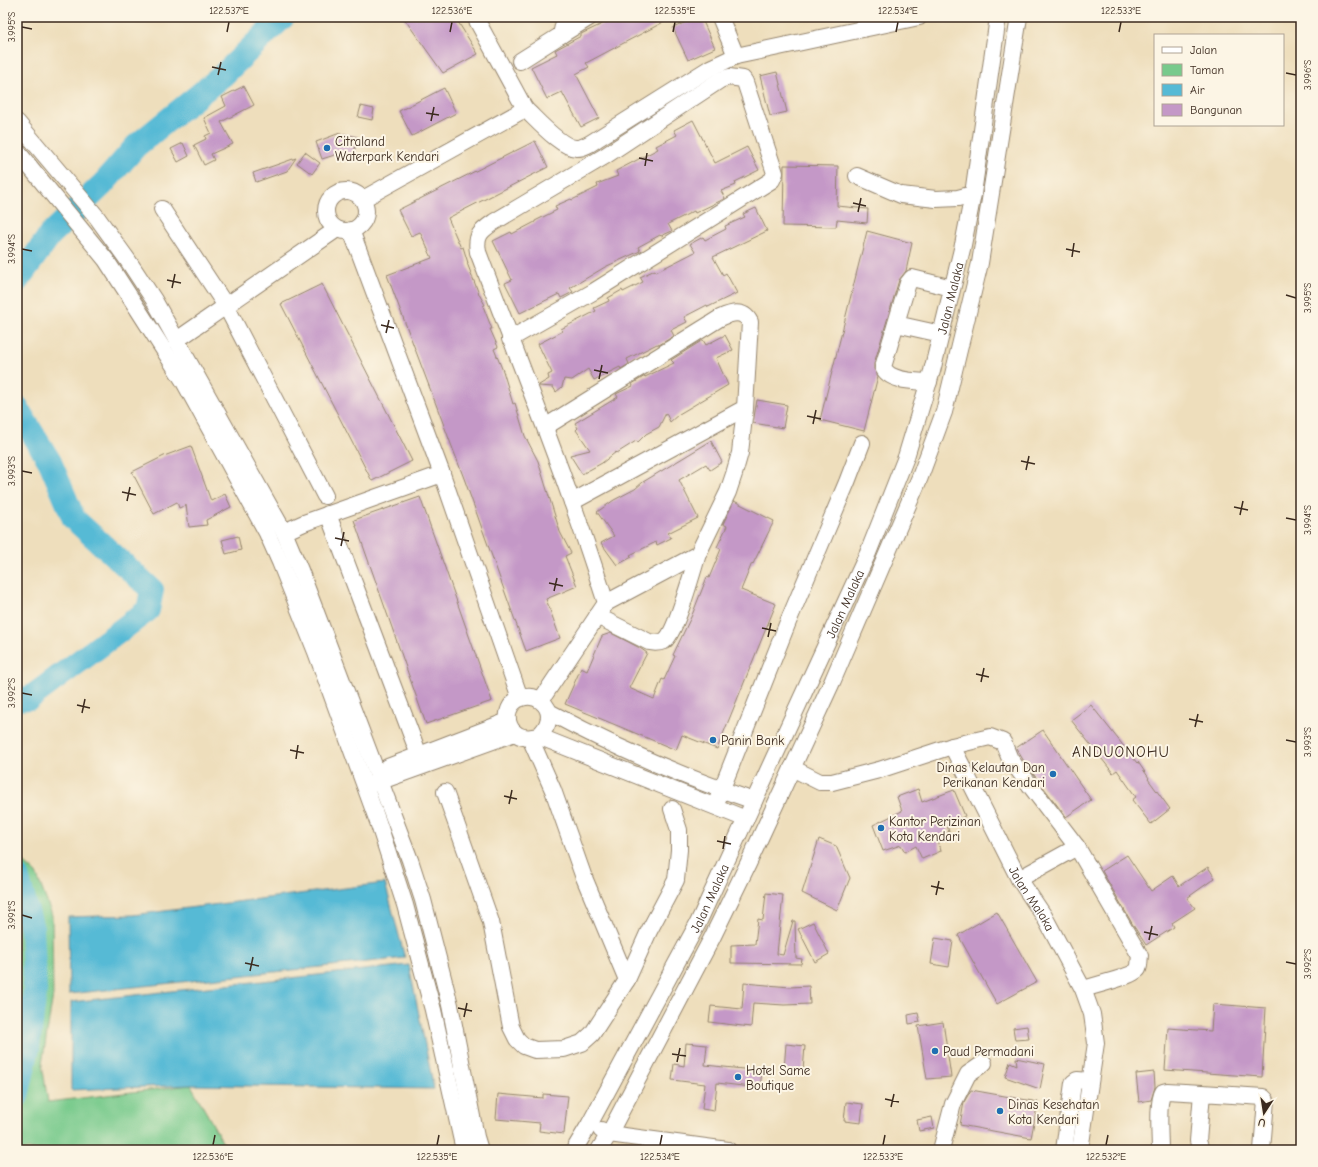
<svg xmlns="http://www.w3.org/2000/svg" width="1318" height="1167" viewBox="0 0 1318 1167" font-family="'Comic Neue',sans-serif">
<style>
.green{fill:#78ca8c;stroke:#5a7a55}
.water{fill:#56bad5;stroke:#48727a}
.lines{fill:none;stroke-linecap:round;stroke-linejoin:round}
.river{stroke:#56bad5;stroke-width:24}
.building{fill:#c498c7}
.minor-casing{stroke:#94846d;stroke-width:18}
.minor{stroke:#fff;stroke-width:16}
.ticks{fill:none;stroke:#3b2a1e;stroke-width:1.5}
.poi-dot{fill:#1f6fb2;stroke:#fcf5e5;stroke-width:1.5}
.labels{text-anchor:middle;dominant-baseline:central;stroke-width:4;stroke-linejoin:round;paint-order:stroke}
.poi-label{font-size:13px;fill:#3b2a1e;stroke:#fcf5e5;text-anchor:start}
.street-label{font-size:13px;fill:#3b2a1e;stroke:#fcf5e5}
.quarter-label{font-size:15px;letter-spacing:1px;fill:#3b2a1e;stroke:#fcf5e5}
.neatline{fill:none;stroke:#3b2a1e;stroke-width:1.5}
.ticks-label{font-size:10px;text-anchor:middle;fill:#3b2a1e}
</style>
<rect width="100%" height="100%" fill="#fcf5e5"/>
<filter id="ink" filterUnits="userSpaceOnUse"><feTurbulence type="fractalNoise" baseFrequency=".025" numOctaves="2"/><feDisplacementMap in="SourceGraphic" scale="8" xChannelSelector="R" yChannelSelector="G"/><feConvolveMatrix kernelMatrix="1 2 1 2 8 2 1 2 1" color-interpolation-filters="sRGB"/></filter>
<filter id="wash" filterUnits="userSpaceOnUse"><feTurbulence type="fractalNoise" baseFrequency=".012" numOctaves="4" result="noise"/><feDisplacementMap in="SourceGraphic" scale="16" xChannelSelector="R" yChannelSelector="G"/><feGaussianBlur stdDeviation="0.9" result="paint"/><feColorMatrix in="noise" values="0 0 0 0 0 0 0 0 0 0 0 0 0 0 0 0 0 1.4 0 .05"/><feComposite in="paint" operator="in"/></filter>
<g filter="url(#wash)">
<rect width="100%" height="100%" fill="#eedebc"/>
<path class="green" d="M17,856l19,17 16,42 1,80 -11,69 6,38 143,-17 36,65h-210z"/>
<g class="water">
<path d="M385,883l20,75 -336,36 -1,-77 65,-2z"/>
<path d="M409,965l25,124 -243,-4 -120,5v-88z"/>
</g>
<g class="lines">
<g class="river">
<path d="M17,281l33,-46 53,-51 33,-38 86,-70 61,-59"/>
<path d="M17,408l33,54 24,57 78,71 -4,20 -118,88 -13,1"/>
<path d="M17,876l15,53 3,61 -7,57 -11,49"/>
</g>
</g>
<g id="blocks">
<g class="building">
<path d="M403,17h52l23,37 -35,19z"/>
<path d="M617,17h56l-87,46 3,4 -13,7 23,44 -18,9 -19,-35 -15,7 -16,-32 26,-13 -2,-4 26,-14v-2z"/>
<path d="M697,17h4l14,31 -27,12 -15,-32z"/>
<path d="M777,72l10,40 -17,4 -10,-40z"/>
<path d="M244,86l10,19 -33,17 12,22 -22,10 3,6 -10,5 -10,-20 12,-6 -1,-3 6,-3 -7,-15 22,-12 -4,-9z"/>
<path d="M444,88l12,25 -44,23 -13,-25z"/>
<path d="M361,106l13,3 -2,11 -14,-3z"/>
<path d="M693,120l22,43 32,-16 12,23 -24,12 1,3 -15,6 4,7 -5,3 -25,12 -1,-2 -26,13 4,7 -11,5 -1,-1 -22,12 2,4 -35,16 -35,21 3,4 -12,6 -2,-4 -39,19 -15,-30 7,-3 -19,-39 18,-9 1,2 23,-12v-1l22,-11 -2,-4 16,-7 1,1 26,-13 -1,-3 21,-8 -2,-5 42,-22 -2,-3 21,-11 -3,-5z"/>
<path d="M340,133l18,4 -5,19 -12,-3 -19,6 -6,-17z"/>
<path d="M535,141l13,26 -100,51 13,30 2,-1 5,16h-1l12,31 6,11 -2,1 9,23h-2l8,18 -4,2 9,22 10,33 2,-1 10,33 13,25 22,71 11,21 -6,3 12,30 -31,13 14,39 -34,13 -61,-170 -78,-206 45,-17 -12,-26 -9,4 -13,-26z"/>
<path d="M183,143l6,13 -11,6 -7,-13z"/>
<path d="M305,152l15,11 -8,11 -15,-11z"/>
<path d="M296,158l-9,13 -31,11 -3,-9z"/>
<path d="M784,165l54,1 -1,40 31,3 -1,14 -30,-3 -1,7 -53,-1z"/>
<path d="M756,208l11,23 -54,26 10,18 3,-2 11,20 -29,14 -1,-2 -23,12 3,5 -16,8 3,6 -15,9 -2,-1 -30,15 2,5 -8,5 -1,-2 -26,13 -6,-11 -16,11 -8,-1 -2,8 -6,5 -3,-5 -14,-1v-1l10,-6 -1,-4 4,-2 -14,-29 25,-13 -2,-2 35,-18 -2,-3 15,-7 -1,-3 14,-8 1,2 20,-10 -3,-5 15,-7 1,2 39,-20 -5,-8 13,-7 2,3 21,-11 -1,-3 20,-9 -2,-3z"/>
<path d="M867,231l45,12 -6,28 -7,9 -25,84v5l4,7 -14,55 -44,-11z"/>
<path d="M322,284l90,177 -40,20 -91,-177z"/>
<path d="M725,335l8,15 -17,8 12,27 -49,29 -9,8 -4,-9 -7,14 -13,7 -8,8 -2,-1 -19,12 -1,-1 -14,11 -20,11 -12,-19 20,-5 -14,-20 2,-2 -3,-5 43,-26 -2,-3 17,-8 -1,-2 13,-8v1l29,-14 -3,-3 32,-20 3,5z"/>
<path d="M757,400l30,5 -4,23 -30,-5z"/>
<path d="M711,441l11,21 -12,8 -4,-6 -27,16 19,38 -30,15 3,5 -14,7 -1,-3 -26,13 2,2 -15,8 -16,-22 13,-7 -17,-24 17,-12 21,-11 8,-7z"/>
<path d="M191,446l20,55 14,-7 6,13 -25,13 1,5 -18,2 -3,-22 -7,3 -2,-6 -23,12 -22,-42 32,-16z"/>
<path d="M420,497l72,204 -66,23 -72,-204z"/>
<path d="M734,501l40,20 -21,43 -1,-1 -11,27 35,14 -59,145 -35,-14 -6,15 -111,-46 16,-36 6,3 15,-35 9,-3 29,15 7,5 -18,35 25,11 8,-20 2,1 11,-24 -2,-1 19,-40 15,-38 2,1 12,-29 -4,-2 10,-21 -4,-2z"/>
<path d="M238,536l3,14 -15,4 -4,-14z"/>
<path d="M1091,705l46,58 1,-1 11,16 -1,1 22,30 -19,15 -19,-24 4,-3 -19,-27 -4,3 -42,-53z"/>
<path d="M1043,730l48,70 -25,17 -41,-54 -9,-15z"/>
<path d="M918,789l4,13 32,-12 11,26 -18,9 2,7 -12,4 4,15 -19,8 -6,-13 -11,6 -4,-7 -18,6 -10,-26 29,-14 -5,-14z"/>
<path d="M819,839l17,7 14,32 -13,32 -35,-17z"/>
<path d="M1127,855l24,36 22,-15 6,10 29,-19 7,11 -28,20 8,10 -23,15 2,4 -28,18 -13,-20 -31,-54z"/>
<path d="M766,893l17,2 -6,59 6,1 10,-34h2l1,37 6,1 -1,5 -70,-1v-18l24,-1 3,-25 5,1z"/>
<path d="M997,912l40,70 -40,22 -39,-69z"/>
<path d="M813,922l16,32 -14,8 -17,-33z"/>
<path d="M935,938l18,3 -4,26 -18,-3z"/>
<path d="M744,983l46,4 19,-1 1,18 -26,1 -31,-2 -2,24 -42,-5 2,-16 31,3z"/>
<path d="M1213,1004l53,4 -4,69 -97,-7 3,-42 43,3z"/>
<path d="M918,1013l2,9 -11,2 -1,-9z"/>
<path d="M943,1022l8,55 -24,2 -9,-53z"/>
<path d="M1027,1026l2,13 -14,1 -2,-12z"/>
<path d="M686,1043l21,2 -2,20 57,6 -2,17 -43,-5 -3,28 -12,-2 3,-25 -33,-4 2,-16 10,2z"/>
<path d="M786,1044l19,2 -2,25 -19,-1z"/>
<path d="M1016,1058l29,6 -5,25 -35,-12 5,-15 7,3z"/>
<path d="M1154,1072l1,15 -4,13 -12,2 -3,-28z"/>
<path d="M971,1090l67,12 -7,36 -71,-13 4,-23z"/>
<path d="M498,1094l45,4v-4l25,2 -4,38 -25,-3 1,-8 -44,-4z"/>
<path d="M846,1102l17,2 -2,19 -17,-2z"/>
<path d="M932,1117l2,11 -15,3 -2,-11z"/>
</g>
</g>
</g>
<g filter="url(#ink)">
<use href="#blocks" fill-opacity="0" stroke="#94846d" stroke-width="1"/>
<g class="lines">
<defs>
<g id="minor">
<path d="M475,17l50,92"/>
<path d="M720,17l16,39"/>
<path d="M561,35l29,-18"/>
<path d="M520,61l41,-26 4,-18"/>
<path d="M17,122l79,94 31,43 27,41 130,232 16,38 110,290 13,40 27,105 26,132 4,13"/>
<path d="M17,151l89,109 33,51 44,69 84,153 13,29 36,90 62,170 27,83 28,105 31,140"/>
<path d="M857,176l44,19 35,4 22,-1 15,-4"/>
<circle cx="346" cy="211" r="20"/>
<path d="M363,199l162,-90c11,10 37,40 52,39 7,0 14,-5 20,-9l113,-71 26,-12 183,-39"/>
<path d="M162,209l64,97 99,190"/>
<path d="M351,230l91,244 78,224"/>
<path d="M896,324l45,10"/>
<path d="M184,335l153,-106"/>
<path d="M510,339l83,-47 179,-112 3,-7 -30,-91 -2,-3 -14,-2 -9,3 -115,76 -111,66c-13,9 -19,13 -16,30 22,59 45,117 67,176 22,58 42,116 61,175l-65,97"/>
<path d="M929,382c-13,-1 -40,0 -46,-15l25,-84 4,-5 40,10"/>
<path d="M545,427l175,-109c11,-5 23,-9 30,4l-5,86 -173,94"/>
<path d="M328,514l91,241"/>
<path d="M284,532l20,-9 138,-49"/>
<path d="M606,603l92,-49 30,-62 6,-18 6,-21 5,-45"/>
<path d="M597,616l52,26c5,1 10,1 15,-1 12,-7 29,-72 34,-87"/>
<path d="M549,712c65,35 134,65 205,89"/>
<path d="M538,736c11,-9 16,-24 4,-34 -5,-5 -11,-6 -17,-5 -27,4 -22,49 13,39l208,83"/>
<path d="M530,738l23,52 30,85 44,105"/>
<path d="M952,746l38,-9 13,5 7,17 67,88 -58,32"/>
<path d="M388,767l120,-46"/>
<path id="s1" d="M792,768l28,14h12l47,-12 73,-24 67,133 25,37 39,73 9,25 4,29 -16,107"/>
<path d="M370,785l145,-52"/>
<path d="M445,792l46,130 20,105 6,12 7,7 11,4 29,-1 18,-6 10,-9 35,-54 22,-49 27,-51 3,-30v-20l-7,-21"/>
<path d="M715,806l73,-184 59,-140 15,-39"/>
<path d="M1077,847l63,109c-1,4 0,9 -2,13 -4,7 -45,17 -55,20"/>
<path d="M601,1130l8,4 119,16"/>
<path id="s2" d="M574,1150l15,-25 109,-202 170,-370 38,-96 26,-86 31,-126 10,-51 25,-177"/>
<path d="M599,1150l10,-16 103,-196 36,-74 85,-184 87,-203 24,-65 36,-149 39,-246"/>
<path d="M941,1150l12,-46 15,-30 16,-11"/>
<path d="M1064,1150l9,-67 4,-3 13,1"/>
<path d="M1160,1150c0,-13 -3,-48 3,-58l4,-1 35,2"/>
<path d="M1201,1150l-3,-9 4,-48 61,4 3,3 -4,50"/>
</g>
</defs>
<use href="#minor" class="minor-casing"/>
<use href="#minor" class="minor"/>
</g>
</g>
<path class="ticks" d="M22,27l10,2M227,32l2,-10M450,32l2,-10M673,32l2,-10M896,32l2,-10M1119,32l2,-10M212,67l14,3M1286,73l10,2M218,75l3,-13M426,113l13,2M431,121l3,-14M639,158l14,3M645,166l2,-13M853,203l13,3M858,212l3,-14M22,249l10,2M1066,249l14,3M1072,257l2,-14M167,280l14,3M172,288l3,-14M1286,295l10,3M381,325l13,3M386,333l3,-13M594,370l14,3M599,379l3,-14M807,416l14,3M813,424l3,-14M1021,461l14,3M1026,470l3,-14M22,471l10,2M122,492l14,3M127,501l3,-14M1234,507l14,3M1240,515l3,-14M1286,518l10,2M335,538l14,3M341,546l3,-14M549,583l14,3M554,591l3,-13M762,628l14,3M768,637l3,-14M976,674l13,3M981,682l3,-14M22,693l10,2M77,705l13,3M82,713l3,-14M1189,719l14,3M1195,727l3,-13M1286,740l10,2M290,750l14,3M296,759l2,-14M504,796l13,3M509,804l3,-14M717,841l14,3M723,849l2,-13M931,886l13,3M936,895l3,-14M22,915l10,3M1144,932l14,3M1149,940l3,-14M1286,962l10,2M245,963l14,3M250,971l3,-14M458,1008l14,3M464,1017l3,-14M672,1054l14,2M677,1062l3,-14M885,1099l14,3M891,1107l3,-13M213,1145l2,-10M437,1145l2,-10M660,1145l2,-10M883,1145l2,-10M1106,1145l2,-10"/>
<g class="poi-dot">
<circle cx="327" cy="148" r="4"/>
<circle cx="713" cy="740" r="4"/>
<circle cx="1053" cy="774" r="4"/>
<circle cx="881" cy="828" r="4"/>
<circle cx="935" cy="1051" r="4"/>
<circle cx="738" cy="1077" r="4"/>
<circle cx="1000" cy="1111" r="4"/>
</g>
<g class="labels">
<g class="poi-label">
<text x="335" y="141">Citraland<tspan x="335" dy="15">Waterpark Kendari</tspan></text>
<text x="721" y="740">Panin Bank</text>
<text x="1045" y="767" text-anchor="end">Dinas Kelautan Dan<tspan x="1045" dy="15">Perikanan Kendari</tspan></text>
<text x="889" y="821">Kantor Perizinan<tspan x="889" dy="15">Kota Kendari</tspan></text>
<text x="943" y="1051">Paud Permadani</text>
<text x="746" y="1070">Hotel Same<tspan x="746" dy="15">Boutique</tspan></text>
<text x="1008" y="1104">Dinas Kesehatan<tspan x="1008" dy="15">Kota Kendari</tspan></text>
</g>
<g class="street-label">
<text stroke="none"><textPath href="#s2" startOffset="934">Jalan Malaka</textPath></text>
<text stroke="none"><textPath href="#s2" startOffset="610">Jalan Malaka</textPath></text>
<text stroke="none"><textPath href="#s2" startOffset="286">Jalan Malaka</textPath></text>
<text stroke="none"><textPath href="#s1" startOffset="341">Jalan Malaka</textPath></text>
</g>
<g class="quarter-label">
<text x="1121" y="752">ANDUONOHU</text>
</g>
</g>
<rect width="1318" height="1167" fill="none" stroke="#fcf5e5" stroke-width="44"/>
<rect x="1154" y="34" width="130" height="92" fill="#fcf5e5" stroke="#afa495"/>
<rect x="1162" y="47" width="20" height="6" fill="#ffffff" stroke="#afa495"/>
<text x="1190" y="54" font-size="12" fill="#3b2a1e">Jalan</text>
<rect x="1162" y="64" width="20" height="12" fill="#78ca8c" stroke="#afa495"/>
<text x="1190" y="74" font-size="12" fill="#3b2a1e">Taman</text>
<rect x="1162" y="84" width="20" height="12" fill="#56bad5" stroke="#afa495"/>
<text x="1190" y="94" font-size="12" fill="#3b2a1e">Air</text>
<rect x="1162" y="104" width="20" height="12" fill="#c498c7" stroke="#afa495"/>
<text x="1190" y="114" font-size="12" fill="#3b2a1e">Bangunan</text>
<g transform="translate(1264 1113) rotate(192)" stroke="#fcf5e5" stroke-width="3" paint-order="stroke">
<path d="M0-3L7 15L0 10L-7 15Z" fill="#3b2a1e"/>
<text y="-6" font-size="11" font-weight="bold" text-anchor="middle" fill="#3b2a1e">U</text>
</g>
<rect x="22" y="22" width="1274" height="1123" class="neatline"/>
<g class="ticks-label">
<text x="229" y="14">122.537°E</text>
<text x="452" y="14">122.536°E</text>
<text x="675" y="14">122.535°E</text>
<text x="898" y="14">122.534°E</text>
<text x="1121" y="14">122.533°E</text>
<text transform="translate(11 27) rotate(-90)" y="4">3.995°S</text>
<text transform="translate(1307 75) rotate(-90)" y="4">3.996°S</text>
<text transform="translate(11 249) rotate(-90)" y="4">3.994°S</text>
<text transform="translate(1307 298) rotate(-90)" y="4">3.995°S</text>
<text transform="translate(11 471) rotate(-90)" y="4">3.993°S</text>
<text transform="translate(1307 520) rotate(-90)" y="4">3.994°S</text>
<text transform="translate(11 693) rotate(-90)" y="4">3.992°S</text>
<text transform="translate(1307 742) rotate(-90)" y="4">3.993°S</text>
<text transform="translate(11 915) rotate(-90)" y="4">3.991°S</text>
<text transform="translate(1307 964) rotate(-90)" y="4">3.992°S</text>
<text x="213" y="1160">122.536°E</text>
<text x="437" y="1160">122.535°E</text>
<text x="660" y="1160">122.534°E</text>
<text x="883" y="1160">122.533°E</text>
<text x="1106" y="1160">122.532°E</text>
</g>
</svg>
